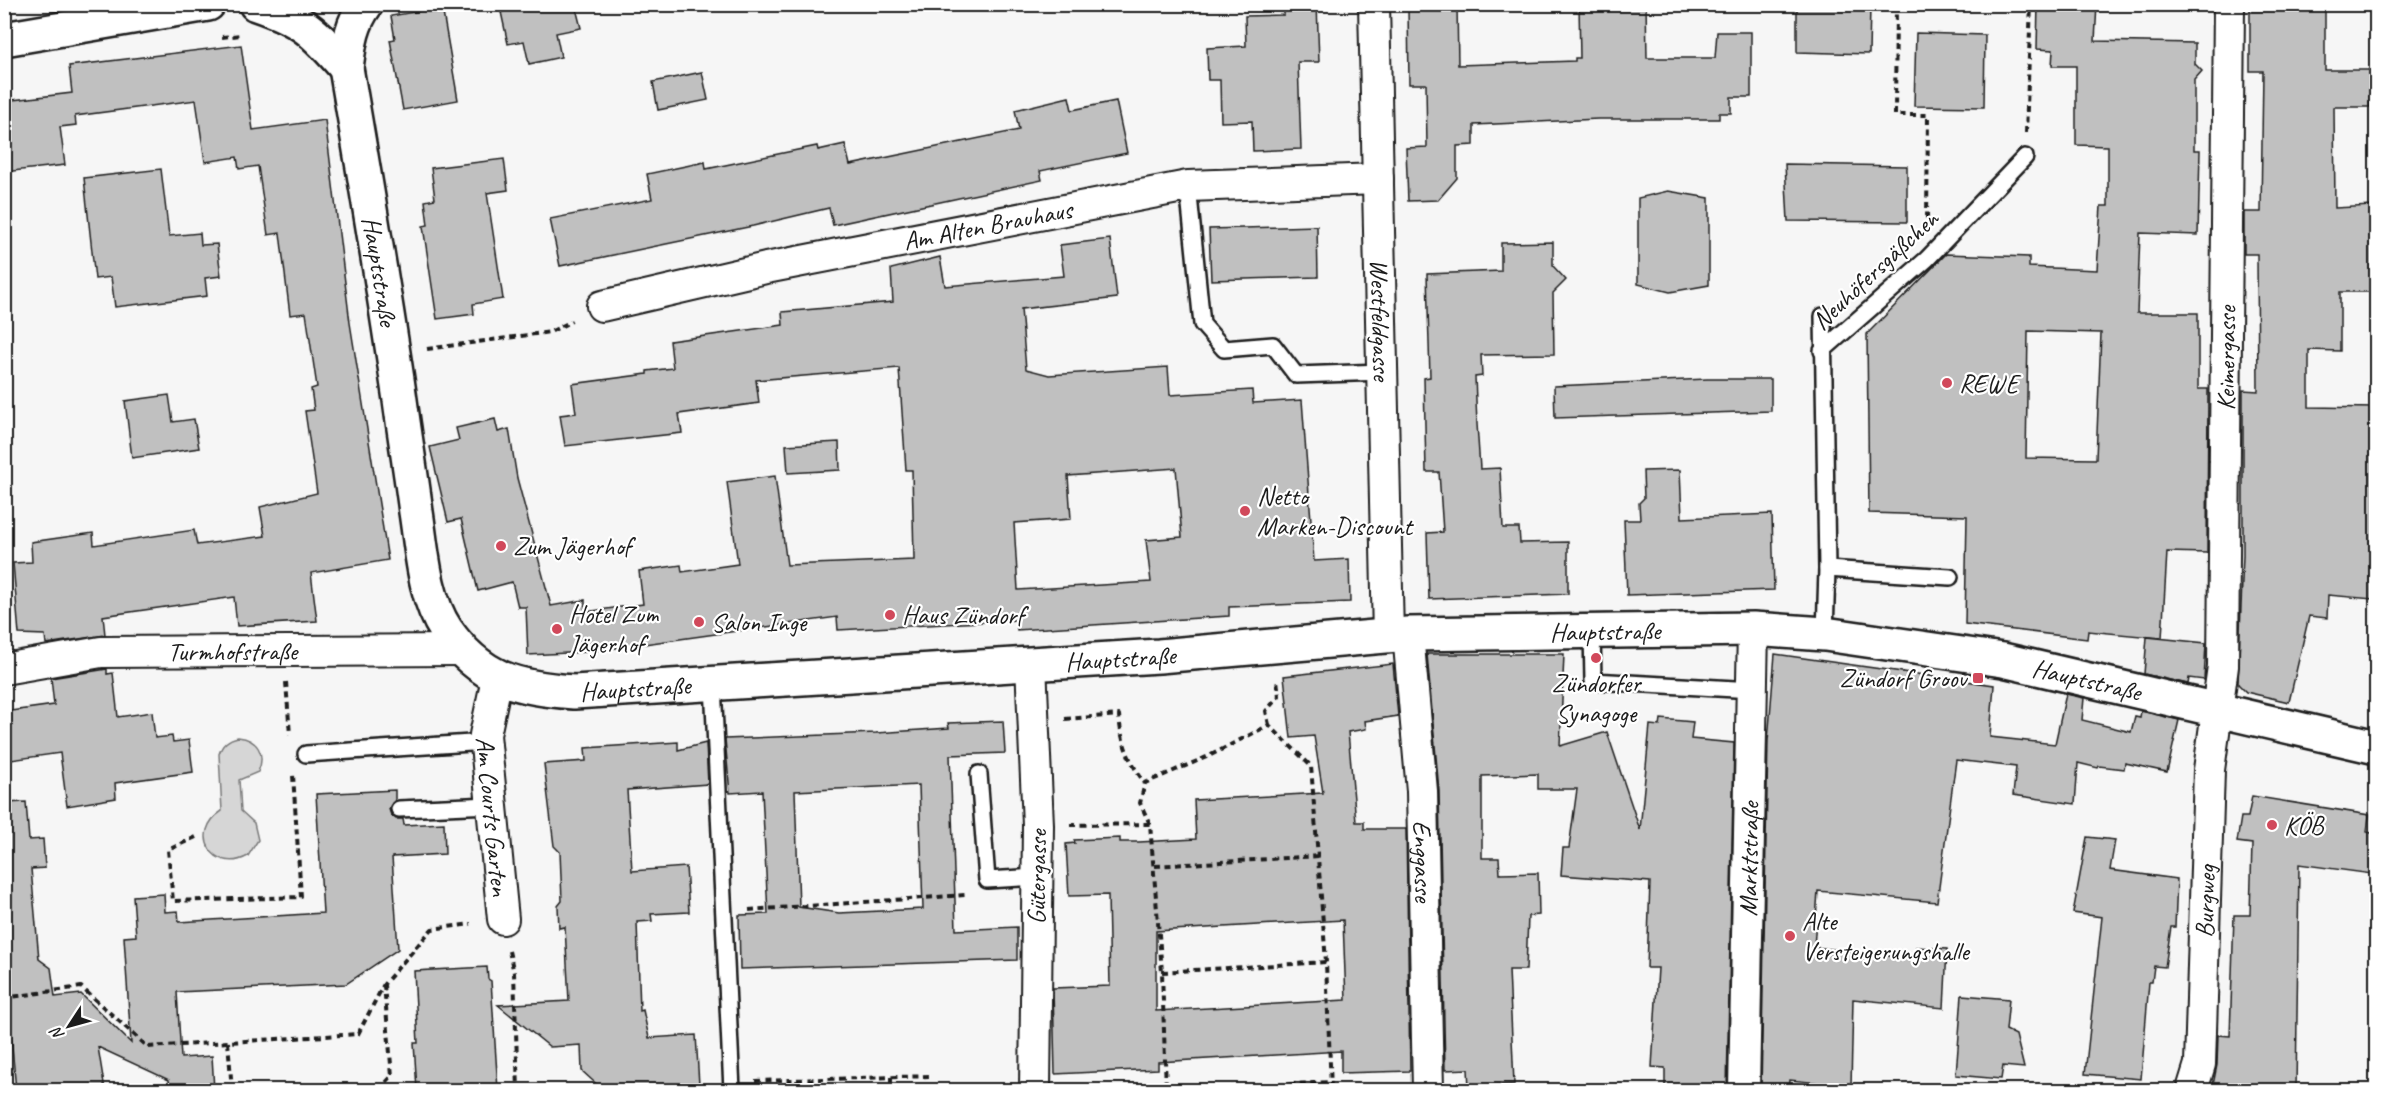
<svg xmlns="http://www.w3.org/2000/svg" width="2381" height="1095" viewBox="0 0 2381 1095" font-family="Caveat,sans-serif">
<style>
.green{fill:#d6d6d6;stroke:#797979;stroke-width:1.5}
.building{fill:#c0c0c0;stroke:#1c1c1c;stroke-width:1.5;fill-rule:evenodd}
.lines{fill:none;stroke-linecap:round;stroke-linejoin:round}
.lane-casing{stroke:#1c1c1c;stroke-width:20}
.street-casing{stroke:#1c1c1c;stroke-width:34}
.secondary-casing{stroke:#1c1c1c;stroke-width:38}
.path{stroke:#1c1c1c;stroke-width:4;stroke-dasharray:6 4.5;stroke-linecap:butt}
.lane{stroke:#fff;stroke-width:15}
.street{stroke:#fff;stroke-width:30}
.secondary{stroke:#fff;stroke-width:33}
.poi-dot{fill:#d1495b;stroke:#fff;stroke-width:2}
.labels{text-anchor:middle;dominant-baseline:central;stroke-width:4.5;stroke-linejoin:round;paint-order:stroke}
.street-label{font-size:26px;fill:#1c1c1c;stroke:#fff}
.poi-label{font-size:26px;fill:#1c1c1c;stroke:#fff;text-anchor:start}
</style>
<rect width="100%" height="100%" fill="#f6f6f6"/>
<filter id="ink" filterUnits="userSpaceOnUse"><feTurbulence type="fractalNoise" baseFrequency=".0167" numOctaves="2"/><feDisplacementMap in="SourceGraphic" scale="12" xChannelSelector="R" yChannelSelector="G"/><feConvolveMatrix kernelMatrix="1 2 1 2 8 2 1 2 1" color-interpolation-filters="sRGB"/></filter>
<g filter="url(#ink)">
<path class="green" d="M238,737c20,2 28,17 20,35l-19,8 2,31 13,12 4,17 -10,16c-34,19 -60,-23 -26,-45l-3,-57c3,-10 9,-15 19,-17z"/>
<g class="building">
<path d="M539,4h36l6,24 -25,5 5,24 -32,7 -5,-23 -16,3 -7,-32z"/>
<path d="M1284,4h33l2,58h-21l3,87 -48,2 -1,-30 -31,1 -1,-42h-12l-1,-32 39,-2 -1,-30 39,-1z"/>
<path d="M1579,4h67l1,54h68l2,-26h34v65h-20v16h-12v6h-121l-124,6v20l-17,1v32l-19,22 -30,1 -2,-53 21,-1 -1,-63h-17l-1,-78h49l1,59 117,-4v-3h5z"/>
<path d="M1797,4h73l-1,50 -72,-2z"/>
<path d="M2038,4h59l-2,37 100,2v21l7,7 -8,9v70h6l-2,85 -58,-2 -3,80h61v76h10l-1,164 -40,-1 -5,86 -74,-7 -1,8 -122,-15 2,-108 -98,-3 -2,-179 79,-80 83,3v10l68,3 4,-64h7v-60l-32,-1v-79h-24l1,-16 -16,-1zM2028,331l73,2 -5,126 -70,-1z"/>
<path d="M2250,4h75v66h45v37h-36l1,101 37,-2 -1,22h5v64h-36v59l-31,-1v57l67,1v121l-3,70 -45,-4 -1,23 -18,-2 -20,86 -43,-10 -8,-8 5,-129v-165l15,1 -1,-137h-13v-42h17l2,-141h-13z"/>
<path d="M442,7l16,93 -55,10 -13,-70 5,-1 -4,-23z"/>
<path d="M1916,33l69,2 -1,72 -70,-1z"/>
<path d="M241,45l12,85 72,-10 25,203 38,237 -77,13 6,48 -80,5 -3,-29 -131,19 2,19 -59,9 -1,-9 -26,-1 -6,-71 19,-1 -1,-20 62,-9 1,12 100,-15 3,15 68,-9 -5,-29 57,-14 -12,-82 9,-1 -3,-21 6,-2 -11,-74 -16,2 -10,-82 -12,2 -10,-69 -19,3 -2,-12 -32,5 -9,-62 -121,16 1,9 -16,2 5,38 -61,7v-71l68,-8 -3,-27z"/>
<path d="M702,72l6,28 -50,10 -5,-28z"/>
<path d="M1069,97l3,13 44,-9 11,52 -87,18 2,9 -209,45 -4,-17 -76,18 -193,40 -10,-47 102,-20 -5,-25 58,-12 1,7 111,-23 1,4 27,-6 5,21 169,-35 -4,-20z"/>
<path d="M504,159l4,31 -21,3 16,106 -30,5 1,10 -37,5 -14,-93 5,-1 -3,-24 10,-2 -4,-31z"/>
<path d="M1785,164l122,2v56l-119,-1z"/>
<path d="M161,169l8,67 31,-3 1,12 16,-1 4,32 -16,2 2,18 -92,11 -4,-30 -16,2 -11,-101z"/>
<path d="M1668,191l41,7v87l-39,7 -32,-8v-86z"/>
<path d="M1317,226l1,51 -107,3 -2,-51z"/>
<path d="M1110,239l7,59 -96,11 5,60 23,6 119,-8 2,28 82,-5 1,13 49,-3 12,161 35,-2 1,43 -121,5v9l-212,14v-10l-179,10 -1,-13 -250,35 -59,3 -2,-48h-8l-6,-25 -34,9 -17,-72 -13,3 -18,-75 29,-7 -3,-12 39,-9 3,13 11,-3 8,49 34,128 34,-6v12l58,-8 -4,-33 42,-6 1,7 56,-8 -11,-82 48,-6 12,89 127,-5 -2,-90h-6l-7,-102 -143,12 3,23 -80,11 3,19 -117,13 -5,-31 16,-2 -4,-29 75,-10v-3l26,-3 -3,-27 113,-16 -1,-13 111,-10 -2,-33 49,-12 5,29 119,-10 -4,-31zM1176,468l6,69 -36,3 5,42 -133,8 -4,-67 57,-4 -3,-43z"/>
<path d="M1553,242v24l13,14 -13,13 1,61 -73,1 1,21 -7,1 2,47 3,45 20,-1 3,60h16l1,15 48,-1v52l-139,5 -2,-66 16,-1 -4,-60h-13l-2,-94 6,-1 -3,-103 74,-3v-28z"/>
<path d="M1707,379h64v32l-216,7 -1,-32z"/>
<path d="M169,395l4,27 21,-3 5,29 -67,10 -7,-57z"/>
<path d="M839,442l1,28 -52,3 -2,-28z"/>
<path d="M1680,470l2,48 90,-4 2,76 -147,5 -3,-75h16l-1,-17 5,-5 -1,-27z"/>
<path d="M2147,637l59,6 -2,37 -15,-2 -1,6 -44,-10z"/>
<path d="M1427,654h137l-4,92 47,-14 33,98 10,-105 10,1 1,-7 32,3 -2,17 43,4 -7,347h-62v-22l-13,-1 6,-99h-11l3,-86 -89,-7 2,-27h6l8,-59h-39v-15l-56,2v82h17l1,16 38,-1 1,42 -11,1 -2,54h-17l5,114 -45,3 -1,-18 -23,1 -6,-279z"/>
<path d="M1775,654l219,31 -4,52 65,7 11,-50 18,4 -2,22 49,12 4,-16 5,1 1,-6 38,9 -12,52 -42,-9 -1,6 -25,-3 -1,2 -20,-5 -3,41 -62,-9 3,-28 -60,-7 -19,142 -119,-11 -4,56 100,12 2,-12 31,2 -3,59 -91,-9 -2,87 -61,-6 -1,10h-28l7,-349z"/>
<path d="M1393,664l5,52 -33,5 1,8 -18,3 8,90h8v7h42l4,242 -69,2v-22l-183,11v7l-103,5 -2,-86 57,-2 -2,-91 -39,1 -3,-52 9,-1 -1,-3 46,-2v4h19l57,-3 -2,-39 129,-7 -9,-57 -23,2 -7,-62zM1343,920l3,80 -190,11v-80z"/>
<path d="M107,669v5l6,-1 5,44 34,-5 3,26 17,-2 1,6 16,-2 4,32 -78,11 1,15 -49,8 -7,-53 -56,8v-49l50,-7 -3,-27z"/>
<path d="M1003,721l2,32 -55,2 6,175 61,-3v33l-277,9 -1,-54 29,-1 -6,-123 -32,2 -5,-54 151,-6 73,-5 -1,-5zM919,785l4,124 -84,4 -40,-6 -4,-116z"/>
<path d="M678,742v8l28,-7 2,41 -81,6 5,81 54,-4 3,45 -38,2 1,7 -15,1 3,89 3,-1 6,28 47,-3 3,50 -96,5 -21,-19 -1,-26 -31,2 -52,-42 71,-4 -4,-74 -6,1 -1,-22 4,-5 -2,-49 -6,-6 -10,-82 42,-3 -1,-13z"/>
<path d="M395,790v10l-6,9 2,6 5,4h7l1,6 40,-2 1,31 -53,3 6,92 -52,35 -169,8 4,66 31,-2 2,34h-44l-1,-10 -71,-33 7,43h-89l-9,-98 -3,1v-190l22,-1 3,38 14,-1 2,29 -14,1 8,90 12,9 4,29 26,-3 50,49 -7,-106 12,-1 -3,-40 31,-2 1,18 13,-1 1,11 144,-9 -7,-119z"/>
<path d="M2252,796l117,19 -2,17 9,2 -4,40 -73,-10 -3,226h-84l5,-25 1,-30 12,1 4,-121h16l2,-71 -15,-2 4,-25h7z"/>
<path d="M2087,837l28,3 -5,30 67,9 -2,48h-4l-6,40 -11,-1 -2,16h-3l-8,97 -56,-5 17,-157 -29,-4z"/>
<path d="M487,967l1,12 3,2 7,109h-81l-3,-47h4l-4,-72z"/>
<path d="M1962,995l47,4 -3,31 10,5 8,33 -21,-2 -2,13 -45,-4z"/>
</g>
<g class="lines">
<defs>
<g id="lane">
<path d="M1188,186l14,138 22,25 49,-4 23,30 87,-3"/>
<path d="M1823,316l4,253 -2,65"/>
<path d="M1822,351l105,-92 98,-102"/>
<path d="M1827,569l123,8"/>
<path d="M1592,631l1,50 160,9"/>
<path d="M713,684l19,406"/>
<path d="M306,754l180,-12"/>
<path d="M979,774l8,106 49,-3"/>
<path d="M399,809l92,-4"/>
</g>
<g id="street">
<path id="s1" d="M1374,4l14,632"/>
<path id="s2" d="M602,306l164,-38 422,-82 190,-7"/>
<path id="s3" d="M1408,634l14,157 6,299"/>
<path d="M1031,664l7,161 -3,265"/>
<path id="s4" d="M4,669l97,-17 360,-2"/>
<path id="s5" d="M497,678l-12,57 18,184"/>
<path id="s6" d="M1744,1090l9,-461"/>
<path id="s7" d="M2192,1090l8,-26 9,-294 14,-104 6,-662"/>
</g>
<g id="secondary">
<path d="M256,4c47,16 58,27 90,64"/>
<path id="s8" d="M366,4c-15,20 -17,41 -20,64 19,110 38,221 54,332 5,37 11,74 16,112 6,38 8,85 30,118 34,49 71,58 128,62l585,-36 249,-22 345,-5 72,5 178,26 373,87"/>
<path d="M4,39l204,-35"/>
</g>
</defs>
<use href="#lane" class="lane-casing"/>
<use href="#street" class="street-casing"/>
<use href="#secondary" class="secondary-casing"/>
<g class="path">
<path d="M1896,4l-1,111h33l-1,105"/>
<path d="M222,37l19,-2"/>
<path d="M2026,133l5,-129"/>
<path d="M427,349l123,-17 22,-11"/>
<path d="M286,682l4,53"/>
<path d="M1065,719l54,-4c2,27 10,47 26,68"/>
<path d="M1269,725l-3,-14 13,-15 -2,-16"/>
<path d="M1150,824l-10,-21 5,-20 64,-27 60,-31 42,41 15,196 5,128"/>
<path d="M1070,825l80,-1 12,148 4,118"/>
<path d="M196,837l-28,13 5,51 128,-4 -8,-122"/>
<path d="M1155,866l164,-10"/>
<path d="M749,910l217,-15"/>
<path d="M509,951l5,22 4,117"/>
<path d="M1162,972l164,-10"/>
<path d="M4,998l77,-11 67,60 210,-13 26,-50 48,-55 39,-5"/>
<path d="M228,1042l4,48"/>
<path d="M891,1077v10"/>
<path d="M797,1080l1,10"/>
<path d="M755,1081l177,-5"/>
<path d="M379,1090l13,-14 -8,-91"/>
<path d="M1195,1090l135,-8"/>
</g>
<use href="#lane" class="lane"/>
<use href="#street" class="street"/>
<use href="#secondary" class="secondary"/>
</g>
</g>
<g class="poi-dot">
<circle cx="1947" cy="383" r="6"/>
<circle cx="1245" cy="511" r="6"/>
<circle cx="501" cy="546" r="6"/>
<circle cx="890" cy="615" r="6"/>
<circle cx="699" cy="622" r="6"/>
<circle cx="557" cy="629" r="6"/>
<circle cx="1596" cy="658" r="6"/>
<rect x="1972" y="672" width="12" height="12" rx="3"/>
<circle cx="2272" cy="825" r="6"/>
<circle cx="1790" cy="936" r="6"/>
</g>
<g class="labels">
<g class="street-label">
<text stroke="none"><textPath href="#s2" startOffset="394">Am Alten Brauhaus</textPath></text>
<text transform="translate(1875 270) rotate(-43)">Neuhöfersgäßchen</text>
<text stroke="none"><textPath href="#s8" startOffset="274">Hauptstraße</textPath></text>
<text stroke="none"><textPath href="#s1" startOffset="316">Westfeldgasse</textPath></text>
<text stroke="none"><textPath href="#s7" startOffset="734">Keimergasse</textPath></text>
<text stroke="none"><textPath href="#s8" startOffset="1822">Hauptstraße</textPath></text>
<text stroke="none"><textPath href="#s4" startOffset="230">Turmhofstraße</textPath></text>
<text stroke="none"><textPath href="#s8" startOffset="1336">Hauptstraße</textPath></text>
<text stroke="none"><textPath href="#s8" startOffset="2308">Hauptstraße</textPath></text>
<text stroke="none"><textPath href="#s8" startOffset="850">Hauptstraße</textPath></text>
<text stroke="none"><textPath href="#s5" startOffset="140">Am Courts Garten</textPath></text>
<text stroke="none"><textPath href="#s6" startOffset="231">Marktstraße</textPath></text>
<text stroke="none"><textPath href="#s3" startOffset="228">Enggasse</textPath></text>
<text transform="translate(1037 877) rotate(-89)">Gütergasse</text>
<text stroke="none"><textPath href="#s7" startOffset="190">Burgweg</textPath></text>
</g>
<g class="poi-label">
<text x="1959" y="383">REWE</text>
<text x="1257" y="496">Netto<tspan x="1257" dy="30">Marken-Discount</tspan></text>
<text x="513" y="546">Zum Jägerhof</text>
<text x="569" y="614">Hotel Zum<tspan x="569" dy="30">Jägerhof</tspan></text>
<text x="902" y="615">Haus Zündorf</text>
<text x="711" y="622">Salon Inge</text>
<text x="1966" y="678" text-anchor="end">Zündorf Groov</text>
<text x="1596" y="683" text-anchor="middle">Zündorfer<tspan x="1596" dy="30">Synagoge</tspan></text>
<text x="2284" y="825">KÖB</text>
<text x="1802" y="921">Alte<tspan x="1802" dy="30">Versteigerungshalle</tspan></text>
</g>
</g>
<rect width="2381" height="1095" fill="none" stroke="#fff" stroke-width="24"/>
<rect x="12" y="12" width="2357" height="1071" fill="none" stroke="#1c1c1c" stroke-width="2" filter="url(#ink)"/>
<g transform="translate(69 1026) rotate(234)" stroke="#ffffff" stroke-width="4.5" paint-order="stroke">
<path d="M0-4.5L10 22L0 15L-10 22Z" fill="#1c1c1c"/>
<text y="-9" font-size="16" font-weight="bold" text-anchor="middle" fill="#1c1c1c">N</text>
</g>
</svg>
